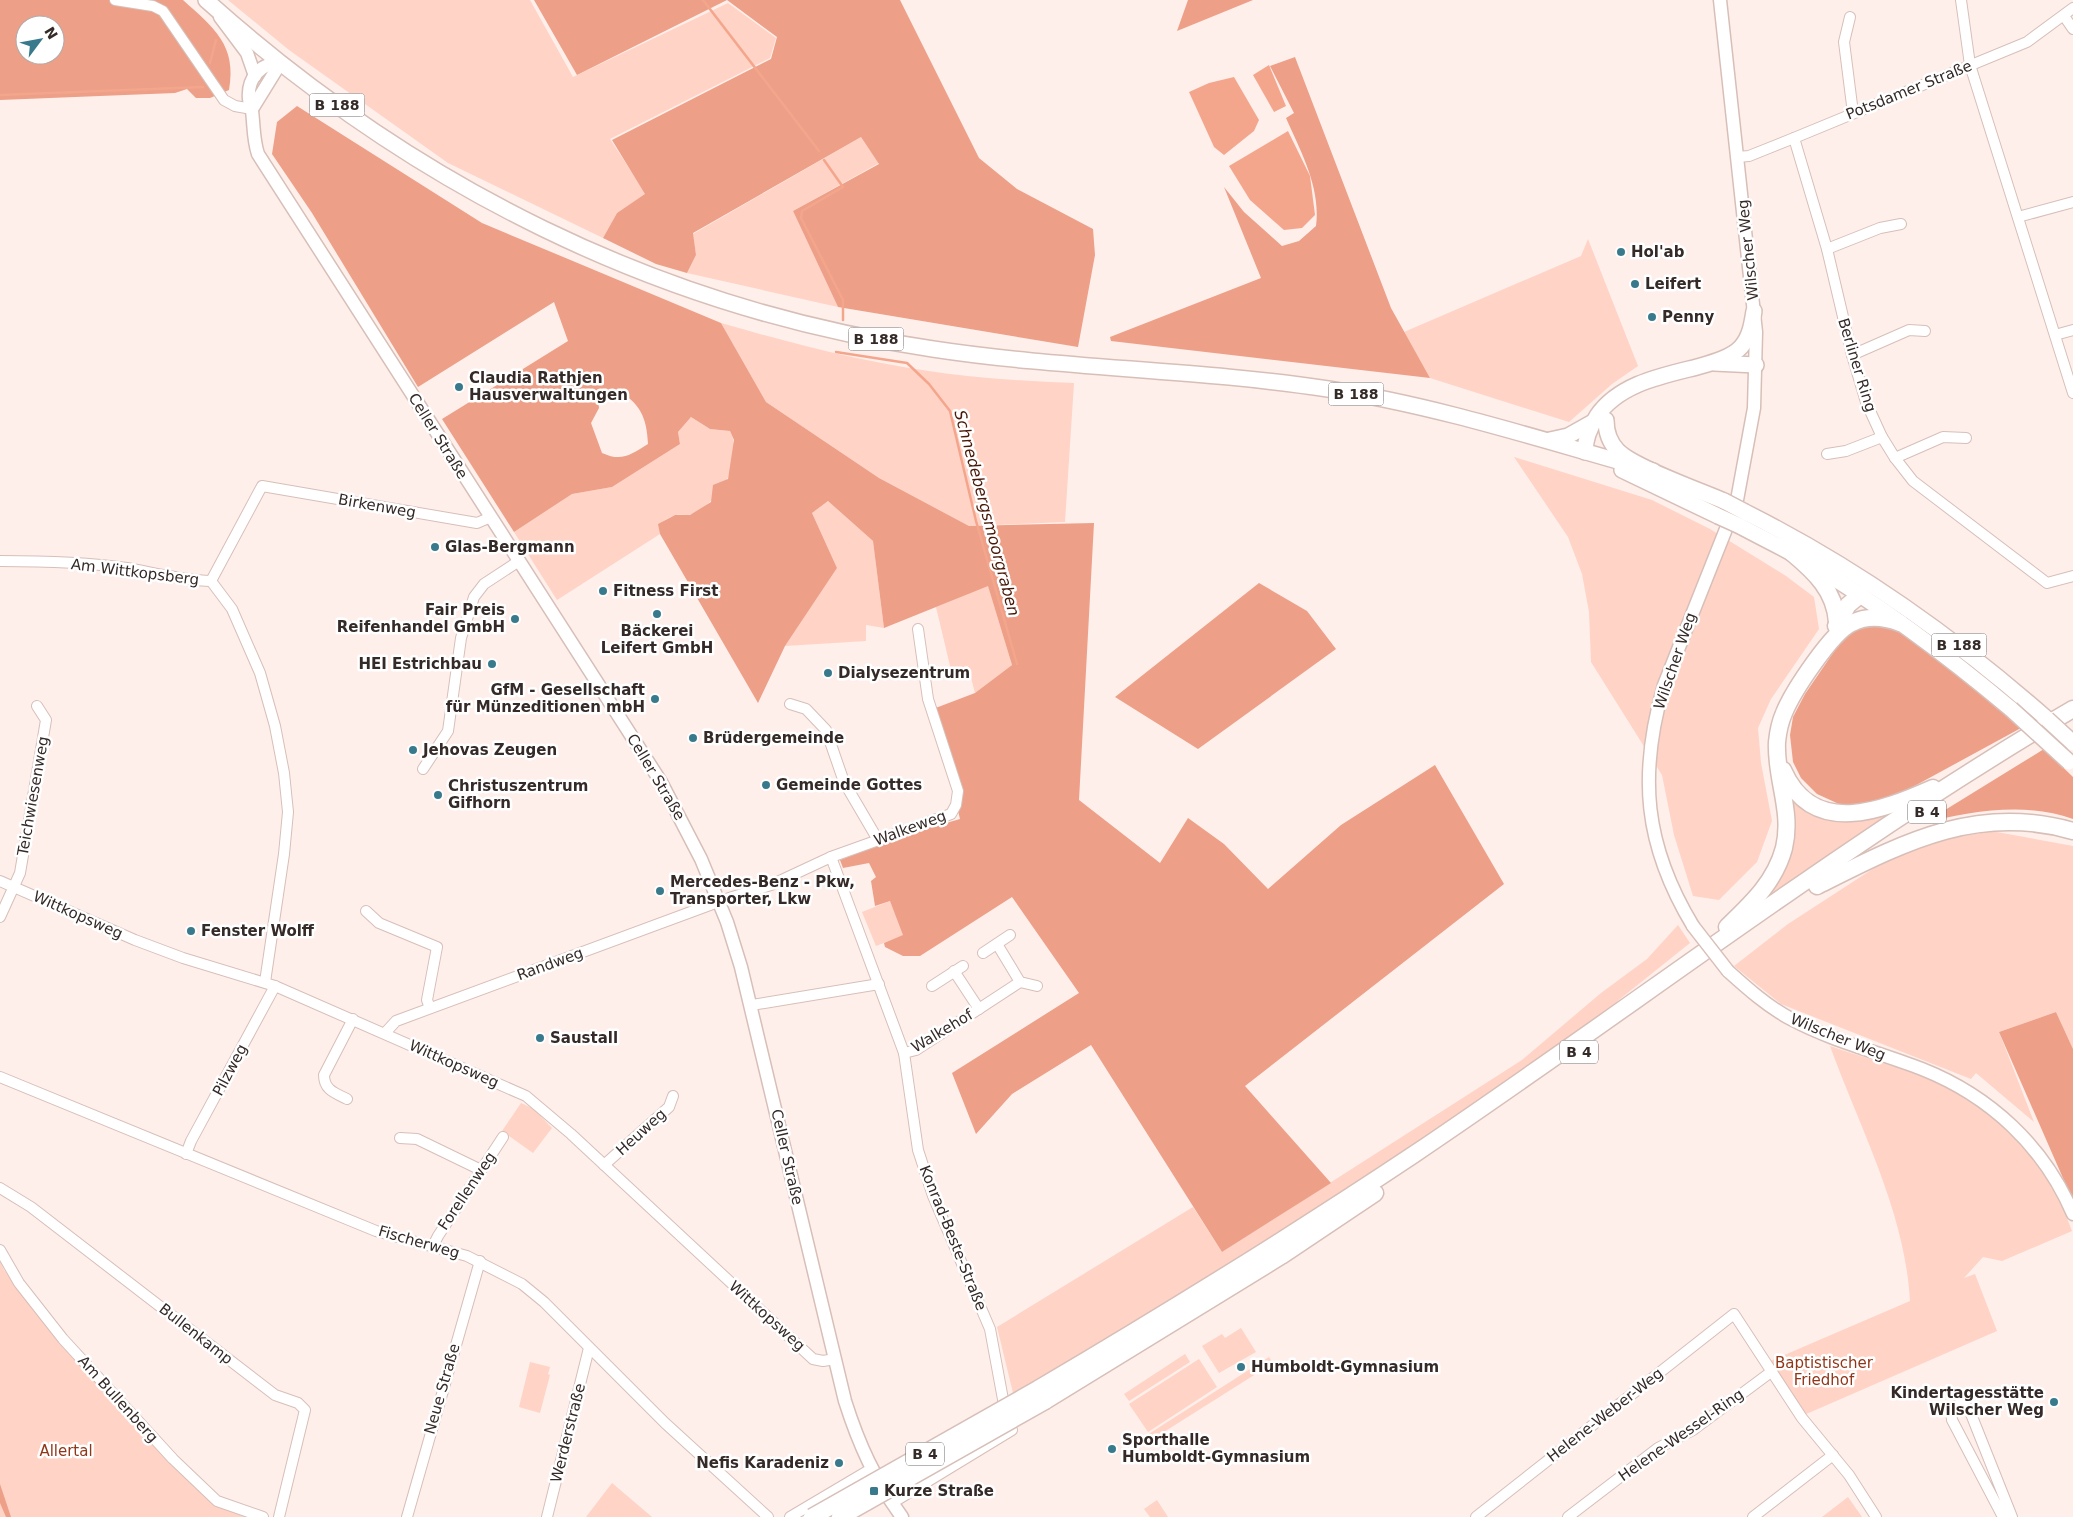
<svg xmlns="http://www.w3.org/2000/svg" width="2073" height="1517" viewBox="0 0 2073 1517" font-family="'DejaVu Sans',sans-serif">
<style>
.green{fill:#ffd3c5}
.forest{fill:#ed9f87;fill-rule:evenodd}
.water{fill:#f4a68d}
.lines{fill:none;stroke-linecap:round;stroke-linejoin:round}
.stream{stroke:#f4a68d;stroke-width:2.5}
.minor-casing{stroke:#d7bfb8;stroke-width:12}
.tertiary-casing{stroke:#d7bfb8;stroke-width:15}
.primary-casing{stroke:#d7bfb8;stroke-width:18}
.trunk-casing{stroke:#d7bfb8;stroke-width:19}
.minor{stroke:#fff;stroke-width:10}
.tertiary{stroke:#fff;stroke-width:12}
.primary{stroke:#fff;stroke-width:15}
.trunk{stroke:#fff;stroke-width:16}
.tertiary-bridge-casing{stroke:#d7bfb8;stroke-width:15;stroke-linecap:butt}
.primary-bridge-casing{stroke:#d7bfb8;stroke-width:18;stroke-linecap:butt}
.trunk-bridge-casing{stroke:#d7bfb8;stroke-width:19;stroke-linecap:butt}
.tertiary-bridge{stroke:#fff;stroke-width:12}
.primary-bridge{stroke:#fff;stroke-width:15}
.trunk-bridge{stroke:#fff;stroke-width:16}
.poi-dot{fill:#387a8c;stroke:#fff;stroke-width:2}
.labels{text-anchor:middle;dominant-baseline:central;stroke-width:5;stroke-linejoin:round;paint-order:stroke}
.shield{fill:#fff;stroke:#716a68;stroke-width:1}
.shield-label{font-size:14px;font-weight:bold;fill:#342a28}
.street-label{font-size:15px;fill:#342a28;stroke:#fff}
.poi-label{font-size:15px;font-weight:bold;fill:#342a28;stroke:#fff;text-anchor:start}
.park-label{font-size:15px;fill:#913719;stroke:#fff}
.water-label{font-size:16px;font-style:italic;fill:#481808;stroke:#fff}
</style>
<rect width="100%" height="100%" fill="#feefeb"/>
<g class="green">
<path d="M228,0h302l43,77 155,-74 48,35 -6,20 -160,81 36,55 -29,19 -14,25 -155,-75 -159,-113z"/>
<path d="M861,137l18,26 -86,48 45,96 -151,-34 9,-18 -3,-21z"/>
<path d="M1588,239l50,127 -26,18 -43,38 -139,-44 -26,-46 177,-76z"/>
<path d="M721,323c66,19 133,37 201,47 50,8 101,11 152,13l-9,139 -96,4 -90,-48 -113,-76z"/>
<path d="M691,417l19,12 20,2c15,31 -10,70 -38,83 -5,2 -11,0 -16,1 -6,1 -12,6 -17,9l1,10 -103,66 -43,-68 58,-38 40,-7 68,-43 -2,-12z"/>
<path d="M1514,457l138,43 58,29 76,47 28,21 5,32 -48,70 -13,29 3,35 11,58 -15,41 -38,38 -26,-4 -19,-61 -12,-60 -71,-113 -2,-50 -7,-38 -14,-37z"/>
<path d="M828,501l45,40 11,87 -18,-3v16l-81,5 52,-78 -25,-55z"/>
<path d="M988,585l24,80 -37,28 -7,-27 -17,4 -15,-63z"/>
<path d="M1786,792l23,15 93,-1 -145,99 16,-21z"/>
<path d="M1991,831l82,15v203l-17,-37 -57,20 35,90 -58,-49 -5,6 -190,-75 -47,-38 54,-42 97,-63 38,-17z"/>
<path d="M890,901l14,34 -28,11 -14,-34z"/>
<path d="M1678,925l12,18 -70,56 -20,19 -65,46 -286,188 -235,145 -17,-70 196,-120 29,45 300,-192 79,-67 46,-34z"/>
<path d="M1830,1046c35,12 73,22 108,37 64,26 111,84 134,148l-70,30 -19,-4 -19,21 11,-4 22,57 -193,84 -36,-53 142,-61c-5,-90 -50,-172 -80,-255z"/>
<path d="M521,1103l13,6 18,19 -19,25 -31,-22z"/>
<path d="M0,1261l4,9 54,72 116,124 41,40 32,11h-247z"/>
<path d="M1241,1328l15,24 -37,21 -17,-27 20,-12 3,4z"/>
<path d="M1185,1354l5,8 -61,39 -5,-7z"/>
<path d="M1269,1357l4,6 -125,79 -4,-5z"/>
<path d="M1199,1359l18,28 -69,45 -19,-28z"/>
<path d="M530,1362l20,5 -2,7 2,1 -10,38 -21,-6z"/>
<path d="M612,1483l40,34h-66z"/>
<path d="M1848,1497l14,20h-40z"/>
<path d="M1157,1500l11,17h-18l-6,-8z"/>
</g>
<g class="forest">
<path d="M0,0h183c31,28 54,45 46,90l-19,8h-14l-9,-9 -12,4 -175,7zM25,25h30v30h-30z"/>
<path d="M534,0h366l79,158 38,31 76,40 2,26 -17,92 -240,-40 -45,-96 86,-47 -18,-27 -168,96 3,22 -9,18 -31,-9 -53,-26 14,-25 28,-19 -33,-54 159,-81 6,-22 -50,-37 -150,75z"/>
<path d="M1188,0h65l-76,31z"/>
<path d="M1295,57l96,251 39,70 -319,-37 -1,-4 151,-59 -37,-91 20,25 38,34 17,-5 17,-15c5,-38 -15,-74 -30,-108l8,-5 -24,-47z"/>
<path d="M297,106l185,117 239,100 45,79 113,76 90,48 125,-3 -15,277 81,63 28,-45 36,26 44,45 73,-64 94,-60 69,119 -259,202 86,97 -109,69 -131,-207 -79,49 -36,40 -24,-61 127,-80 -67,-96 -92,59h-17l-18,-9 -1,-4 19,-8 -13,-34 -15,5 -4,-25 5,-4 -7,-14 -26,5 -3,-8 65,-25 55,-16 -27,-110 42,-16 37,-28 -24,-79 -104,42 -11,-87 -45,-40 -16,12 25,55 -52,78 -27,57 -98,-169 -2,-10 17,-9h15l21,-13 2,-17 15,-6 6,-39 -4,-9 -20,-2 -19,-12 -13,15 2,12 -68,43 -40,7 -58,38 -72,-113 126,-78 -14,-39 -136,85 -106,-174 -40,-59 5,-32zM616,390c24,12 31,28 32,54 -18,11 -26,18 -46,9l-11,-30 8,-15 -1,-11z"/>
<path d="M1259,583l48,28 29,38 -138,100 -83,-52z"/>
<path d="M1861,623l33,4 75,55 52,46 -123,67 -44,11 -15,-2 -22,-10 -16,-16 -8,-16 -3,-27 3,-18 12,-23 43,-63z"/>
<path d="M2044,749l29,28v42c-47,-17 -102,-8 -149,4z"/>
<path d="M2056,1012l17,37v152l-74,-169z"/>
<path d="M0,1483v1l11,33h-5l-6,-14z"/>
</g>
<g class="water">
<path d="M1269,65l17,41 -12,6 -21,-37z"/>
<path d="M1234,77l25,43 -5,11 -30,24 -10,-8 -25,-55 20,-9z"/>
<path d="M1288,131l22,45 5,39 -13,13 -18,2 -34,-30 -21,-34z"/>
</g>
<g class="lines">
<g class="stream">
<path d="M703,0l116,151"/>
<path d="M210,63l6,-23"/>
<path d="M0,95l203,-8"/>
<path d="M824,160l19,27 -41,24 -1,7 42,82v20"/>
<path d="M836,352l71,11 22,21 21,27 26,110 41,143"/>
</g>
<defs>
<g id="minor">
<path d="M115,0l38,6 10,5 61,89 11,6 17,3"/>
<path d="M1961,0l9,65 103,328"/>
<path d="M2064,16l9,13"/>
<path d="M1850,17l-6,25 9,71"/>
<path d="M1794,138l33,111 25,106 14,47 16,35 13,21 18,23 134,102 26,-7"/>
<path d="M1737,157l12,-1 45,-18 233,-96 46,-34"/>
<path d="M2018,217l55,-15"/>
<path d="M1827,249l53,-21 21,-4"/>
<path d="M2055,335l18,-5"/>
<path d="M1852,355l57,-25 16,1"/>
<path d="M1827,454l19,-3 36,-14"/>
<path d="M1895,458l48,-21 23,1"/>
<path d="M0,561c42,0 85,1 127,7 28,5 55,12 84,13l21,28 28,64 15,53 9,47 4,39 -4,42 -19,128"/>
<path d="M211,581l51,-95 215,37 14,-6"/>
<path d="M790,704l16,5 20,21 18,52 34,58"/>
<path d="M423,769l25,-38 13,-93 13,-41 10,-13 35,-23"/>
<path d="M831,857l73,196 14,97 15,46 57,133 17,92 5,9 -120,73"/>
<path d="M0,881l135,59 48,18 92,28 251,110 45,38 242,225 10,2 12,-2"/>
<path d="M366,911l13,12 58,24 -10,53 3,8"/>
<path d="M0,917l20,-44 26,-153 -9,-14"/>
<path d="M997,944l23,38 17,4"/>
<path d="M983,953l27,-18"/>
<path d="M954,971l25,38"/>
<path d="M932,986l31,-20"/>
<path d="M752,1005l127,-21"/>
<path d="M385,1033l11,-12 330,-122 45,-14 60,-28 120,-43 5,-9 2,-14 -30,-92 -10,-70"/>
<path d="M904,1053l12,-3 104,-68"/>
<path d="M0,1077l376,154 91,25 55,28 22,18 121,121 103,94"/>
<path d="M347,1099c-12,-6 -23,-9 -23,-24l29,-56"/>
<path d="M400,1138l17,1 64,31"/>
<path d="M186,1154l5,-13 84,-155"/>
<path d="M604,1165l65,-58 4,-11"/>
<path d="M0,1188l31,19 244,188 23,8 7,7 -26,107"/>
<path d="M433,1246l5,-10 65,-99"/>
<path d="M0,1250l19,33 44,56 110,120 44,42 46,16"/>
<path d="M407,1517l73,-256"/>
<path d="M547,1517l42,-169"/>
<path d="M790,1517l81,-48"/>
<path d="M1476,1517l258,-203 68,104 47,57 27,42"/>
<path d="M1568,1517l90,-69 35,-18 78,-58"/>
<path d="M1753,1517l80,-62"/>
<path d="M2003,1517l-51,-97 -1,-11 10,-6 8,6 43,108"/>
</g>
<g id="tertiary">
<path d="M1720,0l36,332 -2,76 -17,92"/>
<path d="M220,17l27,36 8,23"/>
<path d="M281,62c-20,1 -34,16 -32,37 0,4 3,8 3,12 2,15 1,28 6,43l403,628 40,77 26,63 14,45 104,434c14,44 30,79 57,116"/>
<path d="M252,109l29,-47"/>
<path d="M1693,926c-49,-81 -55,-151 -29,-241l62,-156"/>
<path d="M1728,971c20,18 39,35 63,48 41,22 87,33 131,50 68,27 122,77 151,145"/>
</g>
<g id="primary">
<path d="M206,0c206,185 452,309 727,349 131,20 264,20 395,40 111,17 217,52 325,82"/>
<path d="M1714,363l42,2"/>
<path d="M1606,420c0,12 3,22 12,31 15,16 83,40 106,50"/>
<path d="M1550,440l18,-4 25,-14"/>
<path d="M1585,452c0,-13 5,-25 12,-36 22,-32 64,-40 100,-49 14,-4 34,-9 44,-20 9,-10 11,-23 13,-36"/>
<path d="M1622,470l96,46"/>
<path d="M1745,512c110,55 209,125 302,207"/>
<path d="M1740,526c24,13 50,25 74,40 69,41 135,91 197,143"/>
</g>
<g id="trunk">
<path d="M1792,553c23,19 43,38 45,69"/>
<path d="M1836,626l12,-21 12,-10"/>
<path d="M1783,770c30,69 100,40 150,18"/>
<path d="M1817,886c84,-42 159,-83 256,-55"/>
<path d="M1727,927c24,-23 48,-45 57,-79 9,-37 -9,-70 -7,-106 1,-10 3,-20 7,-29 9,-22 48,-81 68,-90 16,-8 32,-6 48,0"/>
<path d="M1038,1389c127,-75 252,-152 375,-234 220,-148 431,-312 660,-446"/>
<path d="M1045,1401l236,-145 94,-63"/>
</g>
</defs>
<use href="#minor" class="minor-casing"/>
<use href="#tertiary" class="tertiary-casing"/>
<use href="#primary" class="primary-casing"/>
<use href="#trunk" class="trunk-casing"/>
<use href="#minor" class="minor"/>
<use href="#tertiary" class="tertiary"/>
<use href="#primary" class="primary"/>
<use href="#trunk" class="trunk"/>
<defs>
<path id="tertiary-bridge" d="M1693,926l35,45"/>
<g id="primary-bridge">
<path d="M1724,501l21,11"/>
<path d="M1718,516l22,10"/>
<path d="M2011,709l58,53"/>
<path d="M2047,719l26,24"/>
</g>
<g id="trunk-bridge">
<path d="M812,1517l226,-128"/>
<path d="M840,1517l205,-116"/>
</g>
</defs>
<use href="#tertiary-bridge" class="tertiary-bridge-casing"/>
<use href="#primary-bridge" class="primary-bridge-casing"/>
<use href="#trunk-bridge" class="trunk-bridge-casing"/>
<use href="#tertiary-bridge" class="tertiary-bridge"/>
<use href="#primary-bridge" class="primary-bridge"/>
<use href="#trunk-bridge" class="trunk-bridge"/>
</g>
<g class="poi-dot">
<circle cx="1621" cy="252" r="5"/>
<circle cx="1635" cy="284" r="5"/>
<circle cx="1652" cy="317" r="5"/>
<circle cx="459" cy="387" r="5"/>
<circle cx="435" cy="547" r="5"/>
<circle cx="603" cy="591" r="5"/>
<circle cx="657" cy="614" r="5"/>
<circle cx="515" cy="619" r="5"/>
<circle cx="492" cy="664" r="5"/>
<circle cx="828" cy="673" r="5"/>
<circle cx="655" cy="699" r="5"/>
<circle cx="693" cy="738" r="5"/>
<circle cx="413" cy="750" r="5"/>
<circle cx="766" cy="785" r="5"/>
<circle cx="438" cy="795" r="5"/>
<circle cx="660" cy="891" r="5"/>
<circle cx="191" cy="931" r="5"/>
<circle cx="540" cy="1038" r="5"/>
<circle cx="1241" cy="1367" r="5"/>
<circle cx="2054" cy="1402" r="5"/>
<circle cx="1112" cy="1449" r="5"/>
<circle cx="839" cy="1463" r="5"/>
<rect x="869" y="1486" width="10" height="10" rx="2.5"/>
</g>
<g class="labels">
<g class="shield">
<rect x="309.5" y="93.5" width="55" height="23" rx="4"/>
<rect x="848.5" y="327.5" width="55" height="23" rx="4"/>
<rect x="1328.5" y="382.5" width="55" height="23" rx="4"/>
<rect x="1931.5" y="633.5" width="55" height="23" rx="4"/>
<rect x="1908" y="800.5" width="38" height="23" rx="4"/>
<rect x="1560" y="1040.5" width="38" height="23" rx="4"/>
<rect x="906" y="1442.5" width="38" height="23" rx="4"/>
</g>
<g class="shield-label">
<text x="337" y="105">B 188</text>
<text x="876" y="339">B 188</text>
<text x="1356" y="394">B 188</text>
<text x="1959" y="645">B 188</text>
<text x="1927" y="812">B 4</text>
<text x="1579" y="1052">B 4</text>
<text x="925" y="1454">B 4</text>
</g>
<g class="street-label">
<text transform="translate(1909 90) rotate(-22)">Potsdamer Straße</text>
<text transform="translate(1748 250) rotate(-96)">Wilscher Weg</text>
<text transform="translate(1857 365) rotate(73)">Berliner Ring</text>
<text transform="translate(438 436) rotate(58)">Celler Straße</text>
<text transform="translate(377 506) rotate(10)">Birkenweg</text>
<text transform="translate(135 572) rotate(7)">Am Wittkopsberg</text>
<text transform="translate(1675 661) rotate(-71)">Wilscher Weg</text>
<text transform="translate(656 777) rotate(59)">Celler Straße</text>
<text transform="translate(33 796) rotate(-80)">Teichwiesenweg</text>
<text transform="translate(910 828) rotate(-20)">Walkeweg</text>
<text transform="translate(78 915) rotate(24)">Wittkopsweg</text>
<text transform="translate(550 964) rotate(-20)">Randweg</text>
<text transform="translate(942 1031) rotate(-31)">Walkehof</text>
<text transform="translate(1838 1037) rotate(22)">Wilscher Weg</text>
<text transform="translate(454 1064) rotate(24)">Wittkopsweg</text>
<text transform="translate(230 1070) rotate(-62)">Pilzweg</text>
<text transform="translate(641 1132) rotate(-42)">Heuweg</text>
<text transform="translate(787 1157) rotate(77)">Celler Straße</text>
<text transform="translate(467 1191) rotate(-56)">Forellenweg</text>
<text transform="translate(953 1238) rotate(68)">Konrad-Beste-Straße</text>
<text transform="translate(419 1242) rotate(16)">Fischerweg</text>
<text transform="translate(767 1316) rotate(42)">Wittkopsweg</text>
<text transform="translate(196 1334) rotate(38)">Bullenkamp</text>
<text transform="translate(442 1389) rotate(-74)">Neue Straße</text>
<text transform="translate(118 1399) rotate(48)">Am Bullenberg</text>
<text transform="translate(1605 1415) rotate(-38)">Helene-Weber-Weg</text>
<text transform="translate(568 1433) rotate(-76)">Werderstraße</text>
<text transform="translate(1681 1435) rotate(-35)">Helene-Wessel-Ring</text>
</g>
<g class="poi-label">
<text x="1631" y="252">Hol'ab</text>
<text x="1645" y="284">Leifert</text>
<text x="1662" y="317">Penny</text>
<text x="469" y="378">Claudia Rathjen<tspan x="469" dy="17">Hausverwaltungen</tspan></text>
<text x="445" y="547">Glas-Bergmann</text>
<text x="613" y="591">Fitness First</text>
<text x="505" y="610" text-anchor="end">Fair Preis<tspan x="505" dy="17">Reifenhandel GmbH</tspan></text>
<text x="657" y="631" text-anchor="middle">Bäckerei<tspan x="657" dy="17">Leifert GmbH</tspan></text>
<text x="482" y="664" text-anchor="end">HEI Estrichbau</text>
<text x="838" y="673">Dialysezentrum</text>
<text x="645" y="690" text-anchor="end">GfM - Gesellschaft<tspan x="645" dy="17">für Münzeditionen mbH</tspan></text>
<text x="703" y="738">Brüdergemeinde</text>
<text x="423" y="750">Jehovas Zeugen</text>
<text x="776" y="785">Gemeinde Gottes</text>
<text x="448" y="786">Christuszentrum<tspan x="448" dy="17">Gifhorn</tspan></text>
<text x="670" y="882">Mercedes-Benz - Pkw,<tspan x="670" dy="17">Transporter, Lkw</tspan></text>
<text x="201" y="931">Fenster Wolff</text>
<text x="550" y="1038">Saustall</text>
<text x="1251" y="1367">Humboldt-Gymnasium</text>
<text x="2044" y="1393" text-anchor="end">Kindertagesstätte<tspan x="2044" dy="17">Wilscher Weg</tspan></text>
<text x="1122" y="1440">Sporthalle<tspan x="1122" dy="17">Humboldt-Gymnasium</tspan></text>
<text x="829" y="1463" text-anchor="end">Nefis Karadeniz</text>
<text x="884" y="1491">Kurze Straße</text>
</g>
<g class="park-label">
<text x="1824" y="1363">Baptistischer<tspan x="1824" dy="17">Friedhof</tspan></text>
<text x="66" y="1451">Allertal</text>
</g>
<g class="water-label">
<text transform="translate(987 513) rotate(75)">Schnedebergsmoorgraben</text>
</g>
</g>
<g transform="translate(40 40) rotate(58)"><circle r="24" fill="#ffffff" stroke="#aeaaa9"/>
<path d="M0-4L9 19L0 12L-9 19Z" fill="#387a8c"/>
<text y="-8" font-size="14" font-weight="bold" text-anchor="middle" fill="#342a28">N</text>
</g>
</svg>
